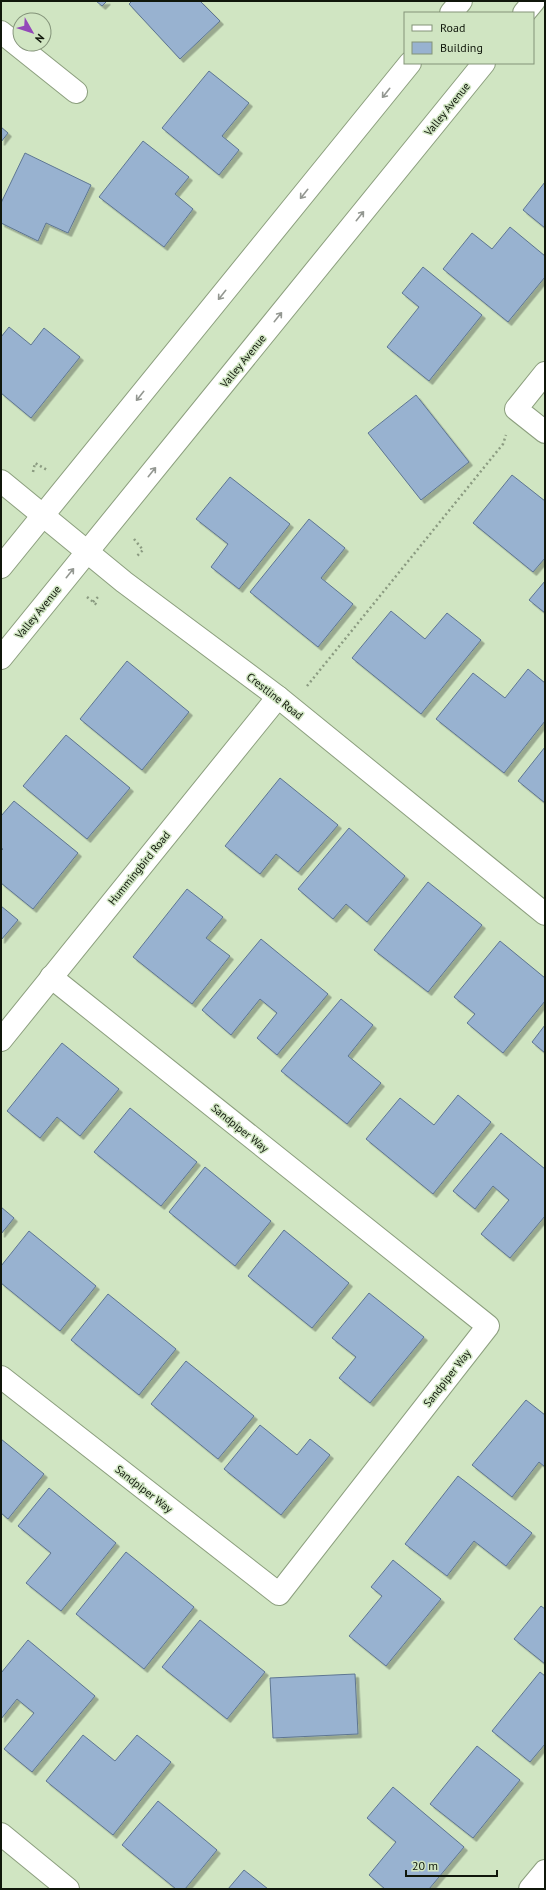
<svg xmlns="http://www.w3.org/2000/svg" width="546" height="1890" viewBox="0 0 546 1890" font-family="'PT Sans',sans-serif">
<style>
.building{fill:#98b2d0;stroke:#5e7692;filter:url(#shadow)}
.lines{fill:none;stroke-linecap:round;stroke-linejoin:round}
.street-casing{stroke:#8c9f7e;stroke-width:24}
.secondary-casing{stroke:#8c9f7e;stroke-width:24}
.path{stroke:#8b9b81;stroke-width:2.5;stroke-dasharray:2 3;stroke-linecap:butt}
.street{stroke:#fff;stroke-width:22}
.secondary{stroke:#fff;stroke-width:22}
.oneway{stroke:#939791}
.labels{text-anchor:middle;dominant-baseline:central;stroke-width:3;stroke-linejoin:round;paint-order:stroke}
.street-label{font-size:11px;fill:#10170b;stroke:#d0e5c2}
</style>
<defs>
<filter id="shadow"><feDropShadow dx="3.5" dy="3.5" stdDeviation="0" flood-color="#0004"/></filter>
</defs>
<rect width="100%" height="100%" fill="#d0e5c2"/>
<g class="building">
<path d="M96,1h11l-5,5z"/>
<path d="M132,1h68l20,20 -40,38 -51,-55z"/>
<path d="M209,71l40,32 -27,33 17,14 -20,25 -57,-47z"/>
<path d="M1,127l7,6 -7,9z"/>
<path d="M143,141l46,36 -14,17 18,15 -29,38 -65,-50z"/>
<path d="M25,153l66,32 -23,48 -22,-10 -8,18 -37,-18v-20z"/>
<path d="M545,182v46l-22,-18z"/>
<path d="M510,227l35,29v21l-37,45 -65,-53 29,-36 20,16z"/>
<path d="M423,267l59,48 -53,66 -42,-34 32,-40 -17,-14z"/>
<path d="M9,327l22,18 13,-17 36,29 -49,61 -30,-25v-56z"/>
<path d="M416,395l53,67 -48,38 -53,-67z"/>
<path d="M512,475l33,26v57l-12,14 -60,-49z"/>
<path d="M230,477l60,47 -51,65 -28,-22 17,-23 -32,-25z"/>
<path d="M309,519l36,29 -24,30 32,26 -35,43 -68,-55z"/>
<path d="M545,581v32l-16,-13z"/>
<path d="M391,611l34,28 22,-26 34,27 -60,74 -69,-56z"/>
<path d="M127,661l62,51 -47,58 -62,-51z"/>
<path d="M528,669l17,14v38l-41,52 -68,-54 37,-46 32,25z"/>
<path d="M66,735l64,53 -43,51 -64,-53z"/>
<path d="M545,747v56l-27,-22z"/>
<path d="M280,778l58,47 -40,47 -22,-18 -16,20 -35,-28z"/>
<path d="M14,801l64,52 -45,56 -32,-26v-32l2,-2 -2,-1v-32z"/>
<path d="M349,828l56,48 -38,46 -21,-18 -13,15 -35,-30z"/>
<path d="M428,882l54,43 -54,67 -54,-42z"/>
<path d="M187,889l36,28 -17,21 24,18 -38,48 -59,-47z"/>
<path d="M1,906l17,14 -17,20z"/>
<path d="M261,939l67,55 -51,61 -20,-17 20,-25 -17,-14 -29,36 -29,-25z"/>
<path d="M500,941l45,37v23l-42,52 -36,-30 8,-9 -21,-17z"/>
<path d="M341,999l32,26 -25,31 33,27 -34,41 -66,-53z"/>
<path d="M545,1025v28l-13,-11z"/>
<path d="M62,1043l57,46 -39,47 -23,-19 -17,21 -33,-27z"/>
<path d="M458,1095l33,27 -58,72 -67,-55 34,-41 34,27z"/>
<path d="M130,1108l67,54 -36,44 -67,-54z"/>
<path d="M501,1133l44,36v47l-35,42 -29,-24 28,-34 -16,-14 -18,23 -22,-18z"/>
<path d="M205,1167l66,54 -36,45 -66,-54z"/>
<path d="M1,1207l13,11 -13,16z"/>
<path d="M284,1230l65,53 -37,45 -64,-52z"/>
<path d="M29,1231l67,55 -36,45 -59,-48v-17z"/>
<path d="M369,1293l55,44 -54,66 -31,-25 17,-21 -24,-19z"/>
<path d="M108,1294l68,55 -37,46 -68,-55z"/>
<path d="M186,1361l68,55 -36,43 -67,-55z"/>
<path d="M526,1400l19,15v52l-6,-5 -27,35 -40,-32z"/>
<path d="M260,1425l37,30 13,-16 20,16 -49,60 -57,-46z"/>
<path d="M1,1439l43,35 -36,45 -7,-6z"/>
<path d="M458,1476l74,57 -26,33 -32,-25 -27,35 -42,-32z"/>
<path d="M49,1488l67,55 -55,68 -35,-28 25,-30 -33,-27z"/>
<path d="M126,1552l68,55 -50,62 -68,-55z"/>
<path d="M393,1560l48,39 -55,67 -37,-30 33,-40 -11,-9z"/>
<path d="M541,1606l4,3v55l-31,-25z"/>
<path d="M200,1620l65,52 -38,47 -65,-52z"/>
<path d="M28,1640l67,56 -63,76 -28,-23 30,-36 -17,-14 -16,20v-46z"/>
<path d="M540,1672l5,4v68l-15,18 -38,-31z"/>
<path d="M355,1674l3,60 -85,4 -3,-60z"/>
<path d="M83,1735l32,26 22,-26 34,27 -58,73 -67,-54z"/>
<path d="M477,1746l43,34 -47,58 -43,-34z"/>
<path d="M393,1787l71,60 -35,42h-44l-16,-14 27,-33 -29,-24z"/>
<path d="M158,1801l59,49 -32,39h-9l-54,-44z"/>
<path d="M244,1870l24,19h-40z"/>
</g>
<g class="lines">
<defs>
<g id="street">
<path d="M1,32l75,60"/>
<path d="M545,373l-29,36 29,23"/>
<path d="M1,481l123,101 154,115 267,217"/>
<path d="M1,1040l277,-343"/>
<path d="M1,1377l278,217 209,-268 -437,-349"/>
<path d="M1,1834l67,55"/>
<path d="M530,1889l15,-18"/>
</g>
<g id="secondary">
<path d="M451,13l10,-12"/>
<path d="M524,13l10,-12"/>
<path d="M1,567l409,-504"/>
<path d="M1,658l483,-595"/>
</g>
</defs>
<use href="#street" class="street-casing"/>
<use href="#secondary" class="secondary-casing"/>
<g class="path">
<path d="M33,472l2,-9 12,7"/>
<path d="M134,539l9,11 -7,7"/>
<path d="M87,597l10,8"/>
<path d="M93,602l5,-5"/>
<path d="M307,686l196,-242 3,-9"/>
</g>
<use href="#street" class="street"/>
<use href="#secondary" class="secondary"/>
</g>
<defs><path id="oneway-shaft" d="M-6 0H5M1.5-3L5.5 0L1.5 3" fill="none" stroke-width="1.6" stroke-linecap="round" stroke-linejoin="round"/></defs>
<g class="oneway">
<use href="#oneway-shaft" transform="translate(386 93) rotate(129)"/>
<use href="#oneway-shaft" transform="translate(304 194) rotate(129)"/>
<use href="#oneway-shaft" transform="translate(360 216) rotate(-51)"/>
<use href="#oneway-shaft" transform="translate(222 295) rotate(129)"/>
<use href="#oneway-shaft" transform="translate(278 317) rotate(-51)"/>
<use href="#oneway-shaft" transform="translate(140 396) rotate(129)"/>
<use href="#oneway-shaft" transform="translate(152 472) rotate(-51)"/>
<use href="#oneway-shaft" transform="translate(70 573) rotate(-51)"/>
</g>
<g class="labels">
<g class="street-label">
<text transform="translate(447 109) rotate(-51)">Valley Avenue</text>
<text transform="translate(243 361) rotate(-51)">Valley Avenue</text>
<text transform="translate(38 612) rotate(-51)">Valley Avenue</text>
<text transform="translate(275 696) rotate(38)">Crestline Road</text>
<text transform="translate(139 868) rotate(-51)">Hummingbird Road</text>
<text transform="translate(240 1128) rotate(39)">Sandpiper Way</text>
<text transform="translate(447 1378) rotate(-52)">Sandpiper Way</text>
<text transform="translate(144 1489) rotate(38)">Sandpiper Way</text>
</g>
</g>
<rect width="546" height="1890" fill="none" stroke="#10170b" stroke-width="4"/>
<rect x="404" y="12" width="130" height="52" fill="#d0e5c2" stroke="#839379"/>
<rect x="412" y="25" width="20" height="6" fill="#ffffff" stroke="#839379"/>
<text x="440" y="32" font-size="12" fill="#10170b">Road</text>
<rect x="412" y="42" width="20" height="12" fill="#98b2d0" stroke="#839379"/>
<text x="440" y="52" font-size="12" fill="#10170b">Building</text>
<g transform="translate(32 32) rotate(129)"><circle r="19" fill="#d0e5c2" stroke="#839379"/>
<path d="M0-3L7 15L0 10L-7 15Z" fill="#9348b9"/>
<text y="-6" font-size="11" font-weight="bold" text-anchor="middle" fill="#10170b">N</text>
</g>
<path d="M406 1870v6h91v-6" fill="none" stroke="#10170b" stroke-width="2"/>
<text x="412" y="1870" font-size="12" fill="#10170b" stroke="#d0e5c2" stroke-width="3" paint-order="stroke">20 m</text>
</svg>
